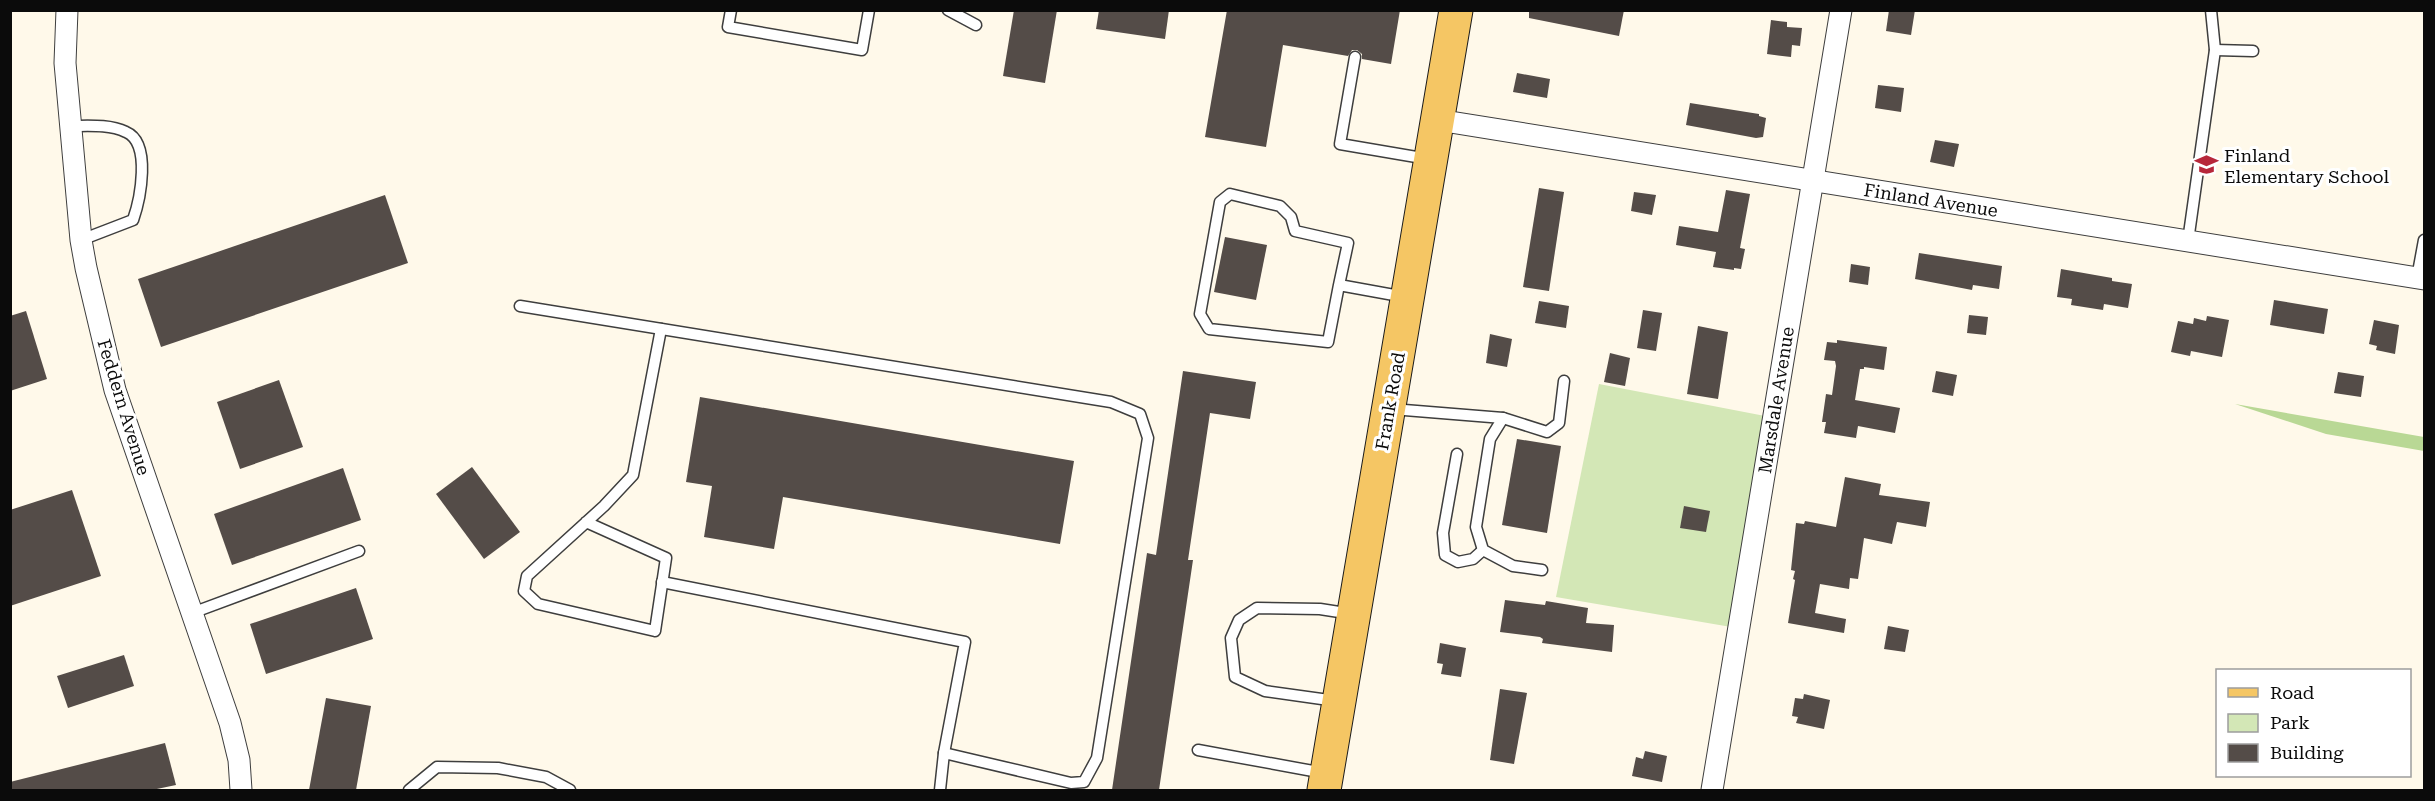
<svg xmlns="http://www.w3.org/2000/svg" width="2435" height="801" viewBox="0 0 2435 801" font-family="'Roboto Serif',serif">
<style>
.green{fill:#d3e7b6}
.forest{fill:#b9d895}
.building{fill:#544c48}
.lines{fill:none;stroke-linecap:round;stroke-linejoin:round}
.lane-casing{stroke:#3e3e3e;stroke-width:13}
.street-casing{stroke:#3e3e3e;stroke-width:23}
.primary-casing{stroke:#1c1c1c;stroke-width:35}
.lane{stroke:#fff;stroke-width:10}
.street{stroke:#fff;stroke-width:21}
.primary{stroke:#f5c664;stroke-width:33}
.labels{text-anchor:middle;dominant-baseline:central;stroke-width:6;stroke-linejoin:round;paint-order:stroke}
.poi-label{font-size:18px;fill:#0b0b0b;stroke:#fff;text-anchor:start}
.street-label{font-size:18px;fill:#0b0b0b;stroke:#fff}
</style>
<rect width="100%" height="100%" fill="#fff9ea"/>
<path class="green" d="M1599,384l166,32 -34,211 -175,-30z"/>
<path class="forest" d="M2235,404l189,33v14l-98,-17z"/>
<g class="building">
<path d="M1014,10h43l-12,73 -42,-7z"/>
<path d="M1099,10h70l-4,29 -69,-10z"/>
<path d="M1227,10h173l-9,54 -29,-5v-5l-5,-4h-5l-4,6 -65,-11 -17,102 -61,-10z"/>
<path d="M1529,10h95l-5,26 -90,-18z"/>
<path d="M1889,10h26l-4,25 -25,-4z"/>
<path d="M1771,20l16,2v5l15,1 -2,18 -8,-1 -1,12 -24,-3z"/>
<path d="M1517,73l33,6 -3,19 -34,-6z"/>
<path d="M1878,85l26,3 -3,24 -26,-4z"/>
<path d="M1690,103l69,11v2l7,2 -3,19 -7,1 -70,-13z"/>
<path d="M1935,140l24,4 -5,23 -24,-5z"/>
<path d="M1539,188l25,4 -15,99 -26,-4z"/>
<path d="M1726,190l24,4 -10,54 5,1 -4,20 -7,-1v2l-21,-3 3,-15 -40,-7 3,-19 39,6z"/>
<path d="M1634,192l22,3 -4,20 -21,-4z"/>
<path d="M385,195l23,68 -247,84 -23,-68z"/>
<path d="M1225,237l42,8 -11,55 -42,-8z"/>
<path d="M1919,253l83,13 -3,23 -26,-4 -1,5 -57,-11z"/>
<path d="M1851,264l19,3 -2,18 -19,-3z"/>
<path d="M2061,269l51,9v3l20,3 -4,24 -24,-4 -1,6 -32,-5 1,-6 -15,-2z"/>
<path d="M2274,300l54,9 -4,25 -54,-9z"/>
<path d="M1539,301l30,5 -3,22 -31,-5z"/>
<path d="M1643,310l19,3 -6,38 -19,-3z"/>
<path d="M26,311l21,68 -37,12v-75z"/>
<path d="M1969,315l19,2 -2,18 -19,-2z"/>
<path d="M2207,316l22,4 -7,37 -31,-6 -1,5 -19,-4 7,-31 15,3 1,-6 12,3z"/>
<path d="M2374,320l25,5 -4,29 -19,-4 1,-4 -8,-2z"/>
<path d="M1698,326l30,6 -10,67 -31,-5z"/>
<path d="M1490,334l22,5 -5,28 -21,-4z"/>
<path d="M1837,340l50,7 -3,23 -20,-3v2h-4l-5,31 45,8 -5,25 -37,-7 -2,12 -32,-5 2,-11h-4l4,-28 6,1 4,-29 -1,-5 -11,-1 3,-18 10,1z"/>
<path d="M1610,353l20,5 -5,28 -21,-4z"/>
<path d="M1183,371l73,11 -6,37 -40,-6 -22,147h5l-34,230h-47l35,-237 9,2z"/>
<path d="M1936,371l21,4 -4,21 -21,-4z"/>
<path d="M2338,372l26,4 -3,21 -27,-4z"/>
<path d="M279,380l24,67 -63,22 -23,-67z"/>
<path d="M700,397l374,64 -14,83 -277,-47 -9,52 -70,-12 8,-51 -26,-4z"/>
<path d="M1517,439l44,7 -14,87 -45,-8z"/>
<path d="M472,467l48,65 -36,27 -48,-65z"/>
<path d="M343,468l18,52 -129,45 -18,-51z"/>
<path d="M1845,477l36,7 -2,11 51,7 -4,25 -29,-5 -5,22 -28,-6 -6,41 -8,-1 -1,11 -29,-5 -5,29 31,6 -2,14 -56,-10 7,-43 -2,-1 2,-8 -4,-1 5,-47 8,1 1,-3 31,6z"/>
<path d="M72,490l29,86 -91,30v-96z"/>
<path d="M1684,506l26,5 -4,21 -26,-4z"/>
<path d="M356,588l17,51 -107,35 -16,-50z"/>
<path d="M1505,600l40,5 1,-4 42,7 -2,15 28,2 -2,27 -70,-9 1,-4 -3,-2 -40,-5z"/>
<path d="M1888,626l21,4 -4,22 -21,-3z"/>
<path d="M1440,643l26,5 -5,29 -20,-3 2,-10 -6,-1z"/>
<path d="M124,655l10,31 -66,22 -11,-32z"/>
<path d="M1500,689l27,4 -13,71 -24,-4z"/>
<path d="M1804,694l26,6 -6,29 -28,-6 2,-6 -6,-1 3,-18 8,1z"/>
<path d="M326,698l45,8 -15,84h-47z"/>
<path d="M165,743l11,42 -24,5h-142v-8z"/>
<path d="M1645,751l22,5 -5,26 -30,-6 4,-19 7,2z"/>
</g>
<g class="lines">
<defs>
<g id="lane">
<path d="M731,10l-3,17 134,23 7,-40"/>
<path d="M948,10l28,15"/>
<path d="M2215,50l38,1"/>
<path d="M1355,57l-15,87 88,15"/>
<path d="M70,126c18,0 39,-2 56,6 26,11 14,68 7,88l-52,20"/>
<path d="M2188,241l27,-191 -4,-40"/>
<path d="M2417,278l7,-38"/>
<path d="M1339,285l-11,57 -119,-13 -9,-15 20,-112 10,-8 50,12 11,11 4,14 53,12 -9,42 66,12"/>
<path d="M520,306l591,96 29,12 8,24 -51,320 -13,24 -13,1 -127,-30 -4,37"/>
<path d="M1392,409l111,9 44,14 12,-9 5,-42"/>
<path d="M1503,418l-13,21 -14,88 7,23 30,16 29,4"/>
<path d="M1457,454l-14,79 2,22 13,7 15,-3 10,-9"/>
<path d="M586,522l80,36 -11,73 -117,-27 -14,-13 3,-15 77,-70 29,-31 28,-146"/>
<path d="M662,582l303,60 -21,111"/>
<path d="M192,613l167,-62"/>
<path d="M1336,701l-71,-10 -30,-14 -4,-39 8,-18 18,-12 63,1 32,5"/>
<path d="M1198,750l126,23"/>
<path d="M409,790l28,-23 61,1 48,9 24,13"/>
</g>
<g id="street">
<path d="M67,10l-2,53 16,177 5,28 29,122 115,333 9,37 2,30"/>
<path d="M1438,120l986,159"/>
<path d="M1712,790l129,-780"/>
</g>
<path id="primary" d="M1324,790l132,-780"/>
</defs>
<use href="#lane" class="lane-casing"/>
<use href="#street" class="street-casing"/>
<use href="#primary" class="primary-casing"/>
<use href="#lane" class="lane"/>
<use href="#street" class="street"/>
<use href="#primary" class="primary"/>
</g>
<defs>
<symbol id="school-bare" viewBox="-9 -9 18 18"><path d="M0-5L7-2L0 1L-7-2ZM-4 1L0 2.5L4 1V4Q0 6-4 4Z" fill="#b7273a" stroke="#fff" stroke-width="2.5" paint-order="stroke"/></symbol>
</defs>
<g fill-rule="evenodd">
<use href="#school-bare" x="2190" y="148" width="33" height="33"/>
</g>
<g class="labels">
<g class="poi-label">
<text x="2224" y="155">Finland<tspan x="2224" dy="21">Elementary School</tspan></text>
</g>
<g class="street-label">
<text transform="translate(1931 200) rotate(9)">Finland Avenue</text>
<text transform="translate(1776 400) rotate(-81)">Marsdale Avenue</text>
<text transform="translate(1390 401) rotate(-80)">Frank Road</text>
<text transform="translate(124 407) rotate(73)">Feddern Avenue</text>
</g>
</g>
<rect width="2435" height="801" fill="none" stroke="#0b0b0b" stroke-width="24"/>
<rect x="2216" y="669" width="195" height="108" fill="#ffffff" stroke="#9d9d9d" stroke-width="1.5"/>
<rect x="2228" y="688" width="30" height="9" fill="#f5c664" stroke="#9d9d9d" stroke-width="1.5"/>
<text x="2270" y="699" font-size="18" fill="#0b0b0b">Road</text>
<rect x="2228" y="714" width="30" height="18" fill="#d3e7b6" stroke="#9d9d9d" stroke-width="1.5"/>
<text x="2270" y="729" font-size="18" fill="#0b0b0b">Park</text>
<rect x="2228" y="744" width="30" height="18" fill="#544c48" stroke="#9d9d9d" stroke-width="1.5"/>
<text x="2270" y="759" font-size="18" fill="#0b0b0b">Building</text>
</svg>
